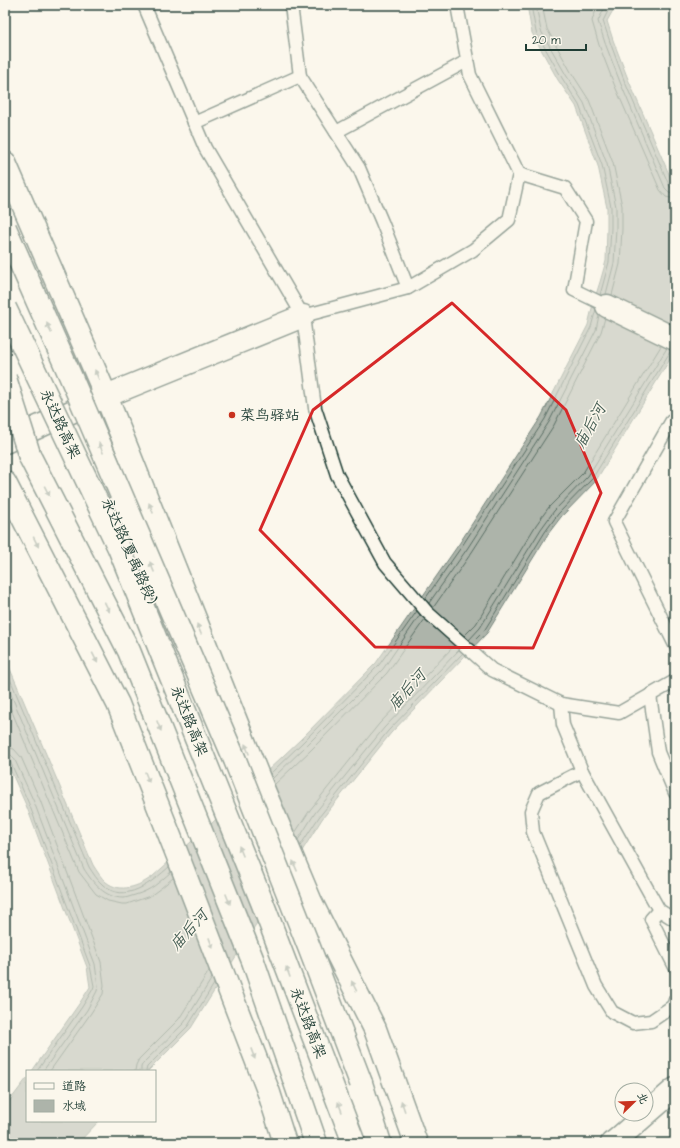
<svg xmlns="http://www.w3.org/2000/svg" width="680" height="1148" viewBox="0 0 680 1148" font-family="'Architects Daughter','LXGW WenKai TC',sans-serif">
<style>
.water{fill:#adb4aa;stroke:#74847b}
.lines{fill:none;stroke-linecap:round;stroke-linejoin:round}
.shore{stroke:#586d63;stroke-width:1}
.service-casing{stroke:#1f3d34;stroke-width:15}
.minor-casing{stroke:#1f3d34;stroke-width:25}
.tertiary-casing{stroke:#1f3d34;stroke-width:25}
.secondary-casing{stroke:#1f3d34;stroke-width:25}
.primary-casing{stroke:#1f3d34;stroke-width:25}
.trunk-casing{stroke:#1f3d34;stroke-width:25}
.service{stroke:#fbf7ec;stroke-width:12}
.minor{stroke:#fbf7ec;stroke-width:22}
.tertiary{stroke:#fbf7ec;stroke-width:22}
.secondary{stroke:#fbf7ec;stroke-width:22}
.primary{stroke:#fbf7ec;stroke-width:22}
.trunk{stroke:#fbf7ec;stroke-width:22}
.trunk-bridge-casing{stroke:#1f3d34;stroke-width:25;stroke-linecap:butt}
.trunk-bridge{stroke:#fbf7ec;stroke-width:22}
.oneway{fill:#8d9a90}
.marked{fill:none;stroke:#d62828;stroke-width:3;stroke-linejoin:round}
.poi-dot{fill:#c8321e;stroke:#fbf7ec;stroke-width:1.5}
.labels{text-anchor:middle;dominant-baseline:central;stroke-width:3;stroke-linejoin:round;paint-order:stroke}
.poi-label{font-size:15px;fill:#1f3d34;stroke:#fbf7ec;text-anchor:start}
.street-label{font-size:15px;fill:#1f3d34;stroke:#fbf7ec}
.water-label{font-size:16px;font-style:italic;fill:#425b52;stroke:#fbf7ec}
</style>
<rect width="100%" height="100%" fill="#fbf7ec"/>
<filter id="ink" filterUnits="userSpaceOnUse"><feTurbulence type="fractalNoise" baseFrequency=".025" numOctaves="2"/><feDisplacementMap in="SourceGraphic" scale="8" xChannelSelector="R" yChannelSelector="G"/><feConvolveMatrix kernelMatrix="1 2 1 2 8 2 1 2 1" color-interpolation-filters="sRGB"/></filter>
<g filter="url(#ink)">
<g class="water">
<path d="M527,5h89l-9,16 6,19 15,39 47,109v163l-80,131 -34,35 -13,17 -61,99 -96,100 -69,86 -131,209 -43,43h-116l47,-67 11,-17 -3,-20 -61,-162 -21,-47v-101l88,208c4,6 8,13 13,17 15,12 33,4 46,-5l59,-53 90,-85 75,-76 83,-119 82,-127 47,-92 5,-21 7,-22 6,-21 1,-33v-20l-9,-42 -22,-60 -18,-26 -26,-47z"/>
<path d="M27,1078v43h72l-21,22h-73v-36z"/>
</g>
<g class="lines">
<g class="shore">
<path d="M531,5l5,27 26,46 17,27 23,60 9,42v21l-2,34 -9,33"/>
<path d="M536,5l5,26 25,44 18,28 23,61 9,43v21l-2,35 -8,31"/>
<path d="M542,5l5,24 24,43 18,28 24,63 9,43v23l-2,35 -8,31"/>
<path d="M599,5l-5,10 -2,6 7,24 15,39 46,106 6,7 9,2"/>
<path d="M606,5l-8,16 7,22 15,39 45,106 4,4 6,1"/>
<path d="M611,5l-8,16 7,21 14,38 45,105 2,3h4"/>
<path d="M425,599l37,-53 83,-127 46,-92 5,-18"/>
<path d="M429,603l38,-54 82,-127 47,-92 3,-15"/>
<path d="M433,608l39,-56 82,-127 47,-93 4,-14"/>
<path d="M464,636l12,-12 60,-99 13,-18 34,-34 78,-127"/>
<path d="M469,640l11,-12 61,-99 13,-18 34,-35 79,-128"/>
<path d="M472,643l12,-12 61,-99 13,-18 34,-35 78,-127 2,-2"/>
<path d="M5,667l84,200c4,6 8,13 14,18 22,20 49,-3 66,-18"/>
<path d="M5,680l79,189c9,14 21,29 39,29 4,0 8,-2 12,-3 17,-5 23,-12 36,-23"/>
<path d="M5,695l74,177 17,22 12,7 14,3h5l23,-8 11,-8 12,-10"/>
<path d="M5,747l9,2 7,8 19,43 61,162 3,23 -1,9 -12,19 -41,58"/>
<path d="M5,753l5,1 4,4 20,44 61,162 3,22 -1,5 -10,19 -44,61"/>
<path d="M5,758h3l2,3 19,43 61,162 4,20 -1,3 -11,18 -45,64"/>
<path d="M270,774l33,-32 76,-77 38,-54"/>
<path d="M272,779l35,-34 76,-76 37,-54"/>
<path d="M274,785l37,-35 76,-77 38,-54"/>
<path d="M295,833l15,-23 69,-86 75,-78"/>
<path d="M298,840l17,-27 69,-85 75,-78"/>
<path d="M300,846l19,-29 69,-86 75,-78"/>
<path d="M135,1071l1,-6 3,-6 40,-40 30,-48"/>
<path d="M141,1071v-4l2,-4 41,-40 28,-45"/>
<path d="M146,1071l1,-4 41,-41 26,-42"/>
</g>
<defs>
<g id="service">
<path d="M144,5l61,143 98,168 12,92 22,67 48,88 42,49 65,58 69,34 58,9 56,-32"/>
<path d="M291,5l9,71 59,92 23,54 26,66"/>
<path d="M457,5l13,70 49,99"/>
<path d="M194,123l106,-47"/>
<path d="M336,132l131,-71"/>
<path d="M303,316l105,-28 65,-38 36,-30 10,-46 46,14 21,33 -12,69 33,16"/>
<path d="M675,417l-4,5 -57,100 61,123"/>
<path d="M650,695l8,57 17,41"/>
<path d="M561,704l2,21 19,46 77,139 16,10"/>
<path d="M582,771l-43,22 -8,18 2,21 63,154 16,26 21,11 18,-2 22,-15 2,-6"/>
<path d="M659,910l-8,9 24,48"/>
</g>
<path id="minor" d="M607,306l68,33"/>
<path id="tertiary" d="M5,442l101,-46 197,-80"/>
<path id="secondary" d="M613,1143l62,-54"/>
<g id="primary">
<path d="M5,163l101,233 156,390 49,116 64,127 41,114"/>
<path d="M5,483l113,221 59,150 92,239 16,50"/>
<path d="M147,590l58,130 162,414"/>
<path d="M612,1143l4,-2"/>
</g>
<g id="trunk">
<path d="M30,457l99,194 124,310 63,182"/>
<path d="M361,1083l19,60"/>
</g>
</defs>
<use href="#service" class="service-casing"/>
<use href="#minor" class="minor-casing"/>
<use href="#tertiary" class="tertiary-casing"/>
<use href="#secondary" class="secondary-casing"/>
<use href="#primary" class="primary-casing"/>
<use href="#trunk" class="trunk-casing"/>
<use href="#service" class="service"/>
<use href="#minor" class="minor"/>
<use href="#tertiary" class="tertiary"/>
<use href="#secondary" class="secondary"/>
<use href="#primary" class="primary"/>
<use href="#trunk" class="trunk"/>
<defs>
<g id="trunk-bridge">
<path d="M5,228l68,154 162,378 74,187 52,136"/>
<path d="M5,308l114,240 143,354 92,241"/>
<path d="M5,378l25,79"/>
</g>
</defs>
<use href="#trunk-bridge" class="trunk-bridge-casing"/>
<use href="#trunk-bridge" class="trunk-bridge"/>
</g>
<defs><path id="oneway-solid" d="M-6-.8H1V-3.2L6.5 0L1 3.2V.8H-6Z"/></defs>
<g class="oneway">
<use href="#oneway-solid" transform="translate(49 328) rotate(-114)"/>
<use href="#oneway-solid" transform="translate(97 375) rotate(-113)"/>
<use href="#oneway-solid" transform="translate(101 448) rotate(-113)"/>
<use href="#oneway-solid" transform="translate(47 491) rotate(63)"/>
<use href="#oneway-solid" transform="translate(151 508) rotate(-112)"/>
<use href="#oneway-solid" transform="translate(36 542) rotate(63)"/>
<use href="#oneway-solid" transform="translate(152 567) rotate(-113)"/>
<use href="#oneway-solid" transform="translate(107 607) rotate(63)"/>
<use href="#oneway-solid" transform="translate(199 629) rotate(-112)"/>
<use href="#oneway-solid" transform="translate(95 658) rotate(63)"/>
<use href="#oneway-solid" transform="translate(159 726) rotate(68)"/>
<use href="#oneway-solid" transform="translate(247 749) rotate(-112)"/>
<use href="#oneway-solid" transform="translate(147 777) rotate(68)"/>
<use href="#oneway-solid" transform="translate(241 851) rotate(-112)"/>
<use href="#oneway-solid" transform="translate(295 866) rotate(-113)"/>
<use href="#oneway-solid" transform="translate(228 899) rotate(68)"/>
<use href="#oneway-solid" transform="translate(211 943) rotate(69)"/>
<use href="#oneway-solid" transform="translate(288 972) rotate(-111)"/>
<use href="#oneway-solid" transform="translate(354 986) rotate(-117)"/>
<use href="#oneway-solid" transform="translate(253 1054) rotate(69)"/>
<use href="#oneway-solid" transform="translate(403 1106) rotate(-109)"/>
<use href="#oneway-solid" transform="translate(340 1107) rotate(-111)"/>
</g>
</g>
<path d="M0 0H680V1148H0ZM452,303l114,107 35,83 -68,155 -158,-1 -115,-117 53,-120z" fill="#fbf7ec" fill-opacity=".55" fill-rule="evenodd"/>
<path class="marked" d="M452,303l114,107 35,83 -68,155 -158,-1 -115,-117 53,-120z"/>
<circle class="poi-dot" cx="232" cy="415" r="4"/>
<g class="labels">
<g class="poi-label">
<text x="240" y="415">菜鸟驿站</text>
</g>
<g class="street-label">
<text transform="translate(60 424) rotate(65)">永达路高架</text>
<text transform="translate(129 551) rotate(66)">永达路(夏禹路段)</text>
<text transform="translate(189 721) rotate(68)">永达路高架</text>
<text transform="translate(308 1023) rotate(69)">永达路高架</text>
</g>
<g class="water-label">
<text transform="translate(590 426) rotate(-61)">庙后河</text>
<text transform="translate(407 690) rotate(-48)">庙后河</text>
<text transform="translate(189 930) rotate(-48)">庙后河</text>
</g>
</g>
<rect width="680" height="1148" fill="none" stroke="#fbf7ec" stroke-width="20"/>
<rect x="10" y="10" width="660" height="1128" fill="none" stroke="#1f3d34" stroke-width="1.5" filter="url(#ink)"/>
<rect x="26" y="1070" width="130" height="52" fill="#fbf7ec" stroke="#a3ada2"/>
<rect x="34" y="1083" width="20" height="6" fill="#fbf7ec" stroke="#a3ada2"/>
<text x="62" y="1090" font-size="12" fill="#1f3d34">道路</text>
<rect x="34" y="1100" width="20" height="12" fill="#adb4aa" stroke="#a3ada2"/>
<text x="62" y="1110" font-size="12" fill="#1f3d34">水域</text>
<g transform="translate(634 1102) rotate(67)"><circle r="19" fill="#fbf7ec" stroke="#a3ada2"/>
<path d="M0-3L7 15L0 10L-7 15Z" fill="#c8321e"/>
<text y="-6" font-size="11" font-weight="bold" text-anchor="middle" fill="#1f3d34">北</text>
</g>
<path d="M526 44v6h60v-6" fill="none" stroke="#1f3d34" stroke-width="2"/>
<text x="532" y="44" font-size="12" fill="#1f3d34" stroke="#fbf7ec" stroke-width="3" paint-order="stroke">20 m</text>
</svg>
